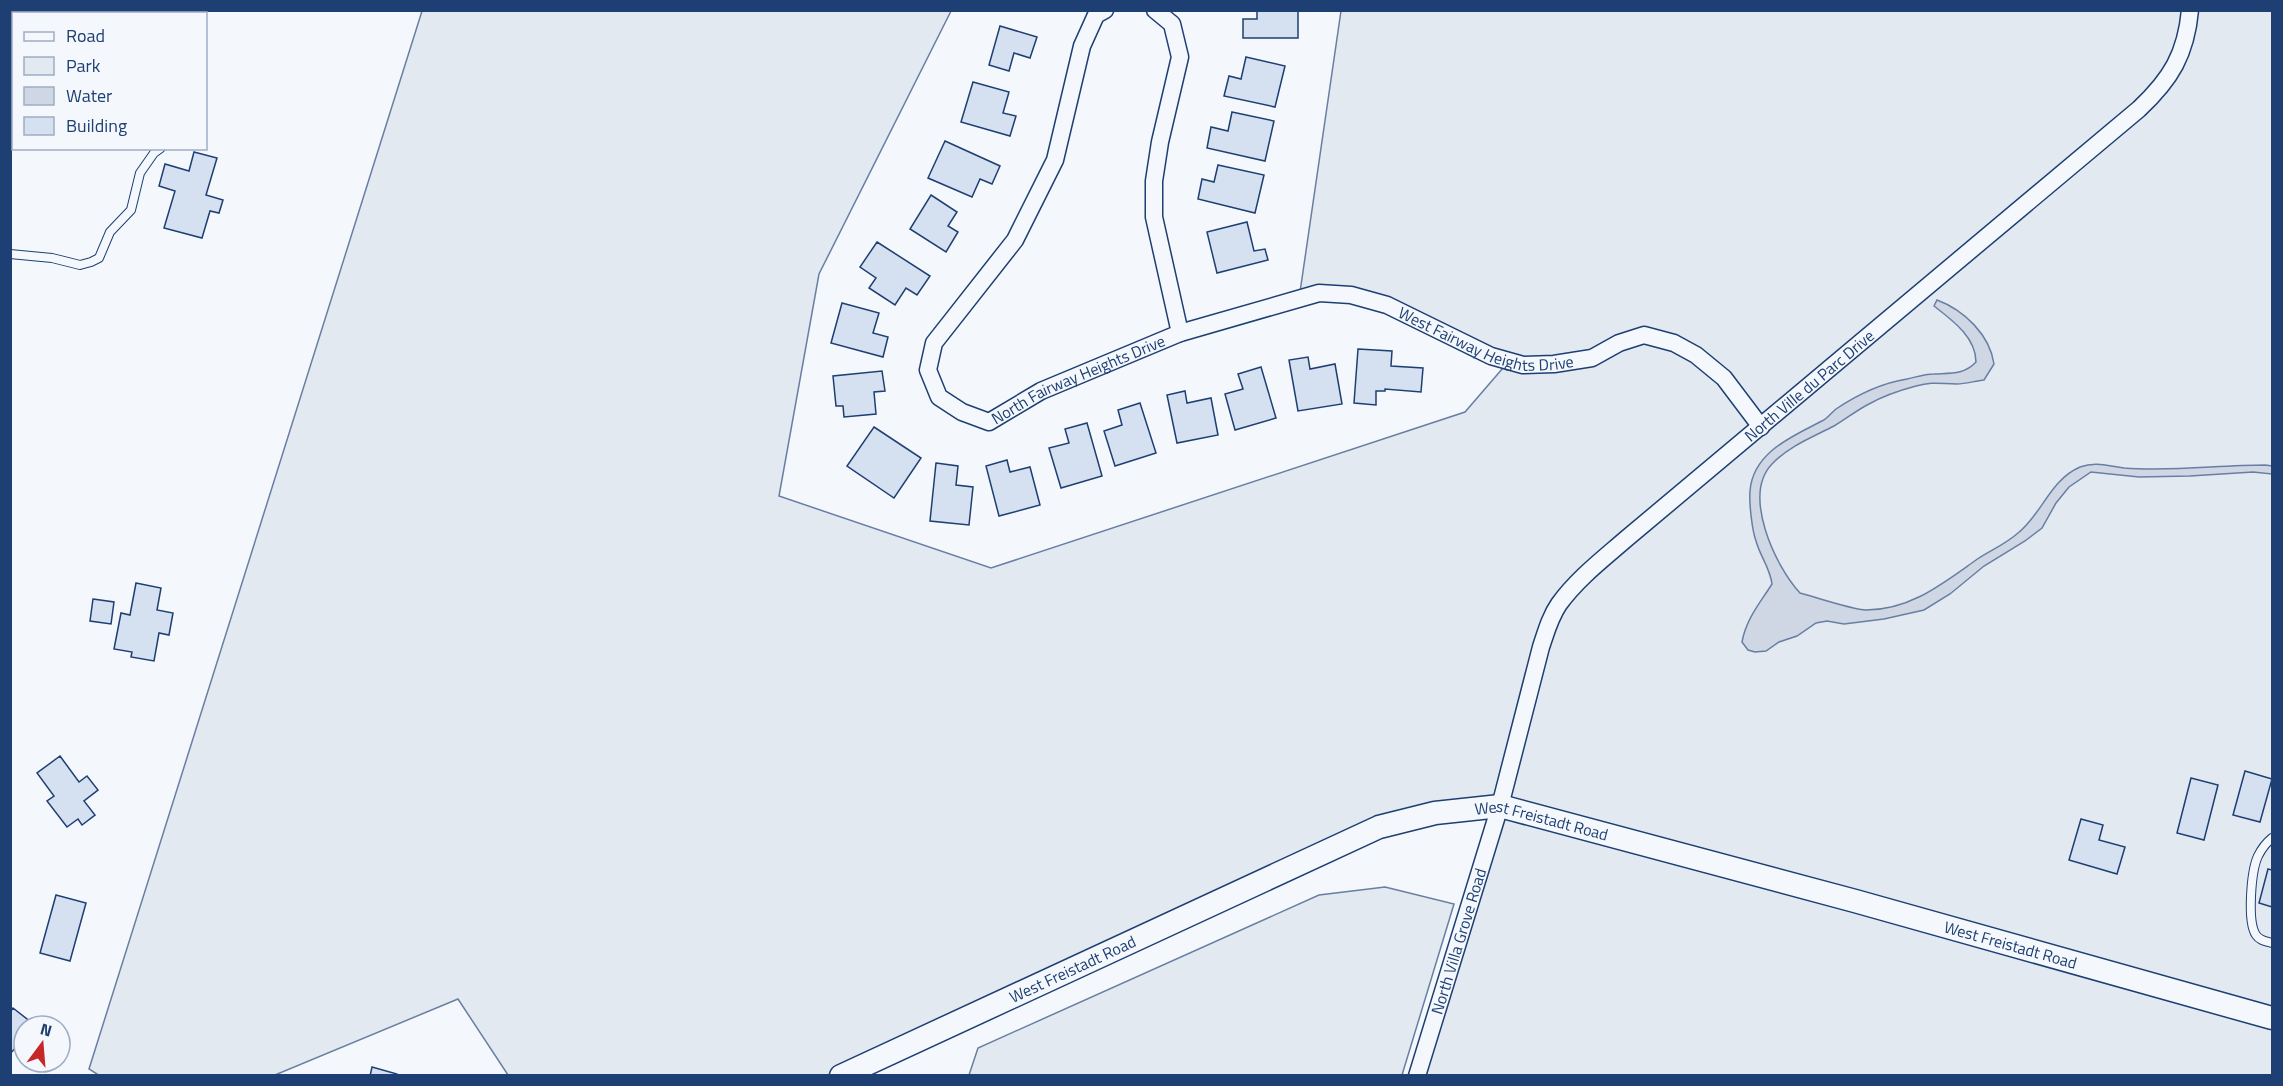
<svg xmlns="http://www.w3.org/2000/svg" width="2283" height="1086" viewBox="0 0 2283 1086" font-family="'Titillium Web',sans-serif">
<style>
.green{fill:#e3e9f0;stroke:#687fa3;stroke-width:1.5}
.water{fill:#cfd7e4;stroke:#687fa3;stroke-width:1.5}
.building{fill:#d5e0f0;stroke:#1d3f73;stroke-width:1.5}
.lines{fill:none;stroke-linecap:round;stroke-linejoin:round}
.lane-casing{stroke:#1d3f73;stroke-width:10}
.street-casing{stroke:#1d3f73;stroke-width:19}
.secondary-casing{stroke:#1d3f73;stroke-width:25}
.lane{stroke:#f4f7fb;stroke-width:8}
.street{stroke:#f4f7fb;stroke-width:16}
.secondary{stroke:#f4f7fb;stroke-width:22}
.labels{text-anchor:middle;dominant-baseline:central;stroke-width:4.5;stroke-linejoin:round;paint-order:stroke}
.street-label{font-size:16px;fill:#1d3f73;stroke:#f4f7fb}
</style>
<rect width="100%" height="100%" fill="#f4f7fb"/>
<g class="green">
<path d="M422,11h529l-132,263 -40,222 212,72 474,-156 44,-51 -122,-56 -88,-6 42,-288h931v1064h-855l82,-268 -64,6 -594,262h-333l-50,-76 -183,76 -175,1 -11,-7z"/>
<path d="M1385,887l69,17 -52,171h-433l9,-27 341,-153z"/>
</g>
<path class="water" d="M1937,300c27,10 53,35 57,64l-10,16c-9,1 -19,4 -27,4 -16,0 -24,-3 -41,2 -15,4 -33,10 -47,18 -12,6 -23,15 -35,22 -21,11 -45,20 -62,38 -30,31 3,102 28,129 15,4 53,17 66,17 44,0 76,-26 110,-50 13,-9 30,-16 42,-27 24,-19 32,-53 62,-66 16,-6 28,-1 44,1 47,4 94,-3 141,-3l7,1v8l-19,-2 -63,4 -51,1 -48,-5 -22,15 -13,16 -14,25 -17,13 -41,25 -34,28 -26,16 -40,9 -40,5 -17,-3 -11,2 -19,13 -18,6 -13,9 -11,1 -7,-2 -6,-8c4,-23 18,-39 30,-58 -2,-16 -12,-28 -16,-43 -4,-11 -7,-38 -6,-50 3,-39 43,-55 72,-70 6,-3 9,-8 14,-12 21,-14 46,-26 71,-30 9,-2 18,-5 27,-5 16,-1 30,1 42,-12 0,-25 -24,-42 -42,-56z"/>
<g class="building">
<path d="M1257,10h41v28h-55v-19h14z"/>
<path d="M1000,26l37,11 -7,21 -16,-5 -5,18 -20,-6z"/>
<path d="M1246,57l39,9 -10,41 -51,-11 5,-20 12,3z"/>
<path d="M973,82l36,10 -6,21 13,3 -6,20 -49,-14z"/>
<path d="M1232,112l42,9 -9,40 -58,-13 4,-21 17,4z"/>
<path d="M945,141l55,25 -8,18 -12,-5 -8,18 -44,-19z"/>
<path d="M194,152l23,6 -11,37 17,5 -4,13 -9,-2 -8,27 -38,-10 11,-37 -16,-5 6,-22 24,7z"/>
<path d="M1218,165l46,10 -9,38 -57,-14 4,-20 12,3z"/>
<path d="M931,195l26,17 -9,14 10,6 -12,20 -36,-23z"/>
<path d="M1247,222l7,29 11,-2 3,11 -51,13 -10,-41z"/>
<path d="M877,242l53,34 -13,19 -11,-7 -11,17 -26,-17 7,-10 -16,-11z"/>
<path d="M842,303l37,10 -6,20 15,4 -5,20 -52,-14z"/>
<path d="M1358,349l34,2 -1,15 32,2 -2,24 -36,-3v2h-9v14l-22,-2z"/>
<path d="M1308,357l2,12 25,-5 7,40 -44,7 -9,-51z"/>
<path d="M1261,367l15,51 -41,12 -10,-36 18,-5 -5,-15z"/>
<path d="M882,371l3,20 -11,1 2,22 -32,3 -1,-11h-7l-3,-30z"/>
<path d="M1185,391l2,12 24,-5 7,37 -41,8 -10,-48z"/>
<path d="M1140,403l16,50 -41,13 -11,-35 18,-6 -4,-15z"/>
<path d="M1087,423l15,53 -41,12 -12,-40 20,-5 -4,-14z"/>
<path d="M874,427l47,31 -27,40 -47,-32z"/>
<path d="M1007,460l3,12 20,-5 10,38 -41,11 -13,-50z"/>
<path d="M936,463l22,3 -2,19 17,2 -4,38 -39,-4z"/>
<path d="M136,583l25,5 -4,22 16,3 -4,22 -10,-2 -5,28 -23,-4 1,-5 -18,-3 7,-36 9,2z"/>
<path d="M93,599l21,3 -3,22 -21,-3z"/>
<path d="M60,756l19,26 8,-6 11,14 -14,11 11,14 -13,10 -4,-6 -11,8 -20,-26 7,-5 -17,-23z"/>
<path d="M2245,771l27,8 -12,43 -27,-7z"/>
<path d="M2191,778l27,7 -14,55 -27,-7z"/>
<path d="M2081,819l22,6 -4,15 26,7 -8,27 -48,-14z"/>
<path d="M2268,869l4,1v37l-13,-4z"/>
<path d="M56,895l30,8 -16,58 -30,-8z"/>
<path d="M13,1008l23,18h-12v16l-2,-2 -12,14v-42z"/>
<path d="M372,1067l25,7v2h-27z"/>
</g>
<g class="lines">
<defs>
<g id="lane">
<path d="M10,254l42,4 28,7 11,-3 8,-4 11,-26 21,-22 9,-37 14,-20 7,-5"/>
<path d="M2272,838c-5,4 -11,12 -14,18 -7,15 -11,66 -2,79 4,6 10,6 16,8"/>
</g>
<g id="street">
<path id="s1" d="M1105,10l-9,5 -14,31 -27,114 -40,80 -81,103 -6,27 11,27 23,15 27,10 52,-31 139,-58 -26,-116v-36l6,-39 20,-85 -8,-33 -17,-14"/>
<path id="s2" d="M1180,333l139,-40 32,2 36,10 104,51 32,9 31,-1 38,-6 27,-15 25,-8 30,8 22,12 28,23 37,49"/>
<path id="s3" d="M1417,1076l83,-270 41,-159c5,-15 9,-30 18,-43 18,-25 44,-45 67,-65l513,-430c32,-30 47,-55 51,-99"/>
</g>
<g id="secondary">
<path id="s4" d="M841,1076l538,-249 56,-14 65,-7 355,95 417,117"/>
</g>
</defs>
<use href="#lane" class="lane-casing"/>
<use href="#street" class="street-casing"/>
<use href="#secondary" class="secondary-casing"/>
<use href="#lane" class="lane"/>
<use href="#street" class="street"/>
<use href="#secondary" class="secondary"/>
</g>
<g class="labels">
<g class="street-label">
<text stroke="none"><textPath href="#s2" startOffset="321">West Fairway Heights Drive</textPath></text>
<text stroke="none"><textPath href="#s1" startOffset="594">North Fairway Heights Drive</textPath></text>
<text stroke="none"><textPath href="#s3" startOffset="826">North Ville du Parc Drive</textPath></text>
<text stroke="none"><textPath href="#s4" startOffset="759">West Freistadt Road</textPath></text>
<text stroke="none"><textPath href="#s3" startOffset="141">North Villa Grove Road</textPath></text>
<text stroke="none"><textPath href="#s4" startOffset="1245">West Freistadt Road</textPath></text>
<text stroke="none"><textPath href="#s4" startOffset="255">West Freistadt Road</textPath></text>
</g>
</g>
<rect width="2283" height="1086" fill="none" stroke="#1d3f73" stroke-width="24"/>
<rect x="12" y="12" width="195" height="138" fill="#f4f7fb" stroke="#9eadc5" stroke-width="1.5"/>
<rect x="24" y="32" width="30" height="9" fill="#f4f7fb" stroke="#9eadc5" stroke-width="1.5"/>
<text x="66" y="42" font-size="18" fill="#1d3f73">Road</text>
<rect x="24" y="57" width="30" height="18" fill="#e3e9f0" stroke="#9eadc5" stroke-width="1.5"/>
<text x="66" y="72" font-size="18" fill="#1d3f73">Park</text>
<rect x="24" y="87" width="30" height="18" fill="#cfd7e4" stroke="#9eadc5" stroke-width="1.5"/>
<text x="66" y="102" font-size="18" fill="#1d3f73">Water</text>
<rect x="24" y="117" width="30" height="18" fill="#d5e0f0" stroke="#9eadc5" stroke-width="1.5"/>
<text x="66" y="132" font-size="18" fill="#1d3f73">Building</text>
<g transform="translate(42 1044) rotate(16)"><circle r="28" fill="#f4f7fb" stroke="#9eadc5" stroke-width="1.5"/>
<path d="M0-4.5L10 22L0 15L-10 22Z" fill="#c62828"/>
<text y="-9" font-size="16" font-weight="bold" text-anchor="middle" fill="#1d3f73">N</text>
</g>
</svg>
